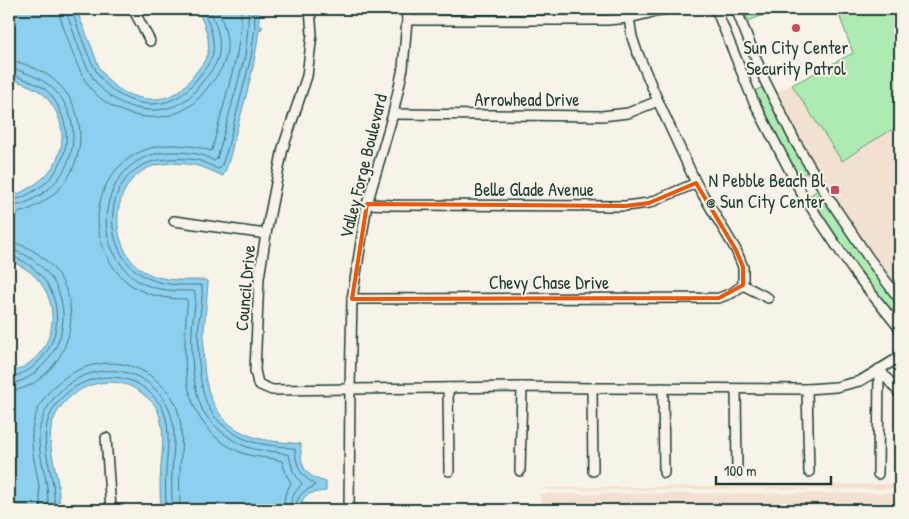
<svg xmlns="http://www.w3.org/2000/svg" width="909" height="519" viewBox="0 0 909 519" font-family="'Patrick Hand',sans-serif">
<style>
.built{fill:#f2e1d0}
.grass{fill:#aeebb2;stroke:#669473}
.water{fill:#8ccfee;stroke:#6095a4}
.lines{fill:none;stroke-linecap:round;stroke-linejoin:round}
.shore{stroke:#4b777e;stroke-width:1}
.minor-casing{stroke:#1f3d34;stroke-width:12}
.minor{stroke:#f7f3e8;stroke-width:9}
.marked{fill:none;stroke:#e8590c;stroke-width:4;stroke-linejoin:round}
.poi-dot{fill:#d1495b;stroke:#f7f3e8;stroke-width:2}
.labels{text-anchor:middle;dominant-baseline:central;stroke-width:4;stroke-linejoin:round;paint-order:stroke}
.poi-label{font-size:18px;fill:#1f3d34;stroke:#f7f3e8}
.street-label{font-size:18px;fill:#1f3d34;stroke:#f7f3e8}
</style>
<rect width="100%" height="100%" fill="#f7f3e8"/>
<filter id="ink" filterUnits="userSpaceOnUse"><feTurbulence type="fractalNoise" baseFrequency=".02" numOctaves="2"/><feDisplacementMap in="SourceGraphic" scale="10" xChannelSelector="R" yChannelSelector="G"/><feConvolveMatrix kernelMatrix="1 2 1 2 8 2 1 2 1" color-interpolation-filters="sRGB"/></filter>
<g filter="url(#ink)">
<g class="built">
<path d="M792,85l50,76 26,-17 32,-19v167l-67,-94 -34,-59 -22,-48z"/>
<path d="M900,484v5l-354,1v-2z"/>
<path d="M900,493v17h-359l-1,-16z"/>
</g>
<g class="grass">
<path d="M744,9h35l-31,12z"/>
<path d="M837,9h63v116l-32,19 -26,17 -50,-76 61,-32z"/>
<path d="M761,88l4,2 20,40 21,38v4l-2,4h-5l-3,-3 -41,-78 1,-5z"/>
<path d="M816,191l5,2 45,68 34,45v17c-32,-40 -61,-82 -89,-125l1,-4z"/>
</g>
<path class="water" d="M9,9h67c5,13 11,26 16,39 4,11 7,22 15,31 17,19 48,27 71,13 6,-4 11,-11 16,-17 4,-6 10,-12 13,-19 5,-15 -3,-35 -11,-47h63v17h3v3h-3c-4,37 -13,68 -23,103 -4,15 -6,30 -13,44 -9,-4 -19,-9 -29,-11 -12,-2 -29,-3 -41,1 -45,15 -46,84 -8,106 19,10 40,8 60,8l3,2c-3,53 -21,131 43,154 16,6 34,6 50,8 -1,22 3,32 25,38v9c-14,2 -25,1 -25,19h-139c-3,-15 -2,-30 -1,-45 2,-19 4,-38 -4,-56 -3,-6 -8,-10 -13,-14 -30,-27 -80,-9 -92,29 -5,20 3,40 6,60 1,8 1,17 2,26h-46l-5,-4v-133c58,-17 57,-94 0,-112v-66c8,0 14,-3 21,-8 36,-19 43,-63 14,-92 -8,-8 -24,-13 -35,-16z"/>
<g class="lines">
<g class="shore">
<path d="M58,9l2,8c8,22 18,57 32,73 24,27 68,37 98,16 7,-5 13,-13 18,-19 10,-12 18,-22 19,-38 1,-14 -4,-27 -9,-40"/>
<path d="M66,9l1,5c8,22 18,57 33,73 21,23 60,32 87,12 6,-4 10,-11 15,-17 8,-9 15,-17 17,-29 2,-15 -3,-31 -10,-44"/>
<path d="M72,9v3c8,20 18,55 32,70 18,21 53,30 77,13 6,-4 11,-10 16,-16 6,-8 14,-16 16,-26 2,-15 -4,-32 -11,-44"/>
<path d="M241,9v18l-4,27 -25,96 -2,1c-11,-5 -22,-5 -34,-6 -62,-2 -96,60 -68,113 6,12 15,22 26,29 15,9 34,12 52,12l1,1c1,6 -1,13 -1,19 -1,9 -1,18 -1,27 -1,47 11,90 60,108 12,4 25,3 37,7l4,13 5,9 -6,12 -2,15"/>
<path d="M248,9v18l-3,29 -28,103 -3,2c-5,-3 -11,-6 -17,-7 -16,-3 -35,-3 -49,2 -36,13 -51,59 -36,93 6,12 14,24 26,32 17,10 37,10 56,10l1,2c1,8 -1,18 -2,26 -3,25 -1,70 10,92 10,16 27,29 44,36 14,5 29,3 42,8l4,16 9,13c-7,8 -12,14 -12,26"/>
<path d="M254,9l1,18 -4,30 -24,93 -6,18 -3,1c-7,-3 -14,-7 -21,-9 -12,-2 -35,-2 -46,2 -49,15 -51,91 -7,114 17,10 37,9 56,9l2,1c1,12 -1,23 -3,35 -2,22 -1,67 10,87 8,15 24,27 41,33 14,5 30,4 45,8 1,10 2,20 10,28 3,3 7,5 10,8l-2,2c-11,4 -17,10 -17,23"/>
<path d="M9,61c9,0 17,4 25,7 59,24 61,104 7,135 -10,6 -20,11 -32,11"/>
<path d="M9,68c7,1 14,4 22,7 54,21 56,93 6,122 -9,5 -17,9 -28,9"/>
<path d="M9,75c6,0 12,3 18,5 6,3 13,5 18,9 7,6 12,14 15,22 15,30 2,64 -26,80 -8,5 -15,9 -25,9"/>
<path d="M9,243c12,0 25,7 34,15 38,31 36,87 0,118 -9,8 -22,15 -34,15"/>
<path d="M9,250c11,1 22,7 30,15 33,27 31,77 0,104 -8,8 -19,14 -30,15"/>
<path d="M9,257c9,1 17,5 24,11 30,24 32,70 3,96 -7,7 -17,12 -27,13"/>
<path d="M41,510c-1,-7 -1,-15 -2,-23 -3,-22 -11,-44 -5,-67 15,-52 82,-76 123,-39 9,8 16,15 20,27 7,22 4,42 3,64 -1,13 0,25 0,38"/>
<path d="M49,510c-1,-7 -1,-15 -2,-23 -3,-22 -13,-44 -5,-67 15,-46 74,-66 111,-33 8,8 14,14 17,25 7,20 3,39 2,60 -1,13 0,25 1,38"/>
<path d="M55,510c-1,-9 -1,-18 -2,-26 -4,-20 -11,-40 -6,-60 11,-43 68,-62 101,-33 7,7 13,12 16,21 7,20 3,40 2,60 -1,13 0,26 0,38"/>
</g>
<defs>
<g id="minor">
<path d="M133,9l17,32"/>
<path d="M310,9l2,25 -5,42 -24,72 -17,86 -7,44 -4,92 3,14 14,6 250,-3 70,1 215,1 29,-2 24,-6 40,-24"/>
<path d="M716,9l37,91 49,94 52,78 46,57"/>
<path d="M736,9l29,72 30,60 33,56 40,60 32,43"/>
<path d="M629,18l3,19 4,12 22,52 38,82 40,67 7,17v18l25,13"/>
<path d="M407,20h200l22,-2 37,-9"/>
<path d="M393,114l209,2 26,-3 30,-12"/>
<path d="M367,204l27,1 231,1 24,-3 47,-20"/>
<path d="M174,221l92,13"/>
<path d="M352,299l367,-1 13,-5 11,-8"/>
<path d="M448,388l1,83"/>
<path d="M592,388l1,83"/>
<path d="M663,388l1,85"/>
<path d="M736,389l1,83"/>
<path d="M807,389l2,83"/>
<path d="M106,438l5,72"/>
<path d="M520,471l2,-84"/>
<path d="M878,474l1,-105 21,25"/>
<path d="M349,510l1,-121 2,-90 15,-95 26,-90 10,-46 4,-48 -1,-11"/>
</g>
</defs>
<use href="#minor" class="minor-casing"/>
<use href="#minor" class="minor"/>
</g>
</g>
<path class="marked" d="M696,183l40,67 7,17v18l-24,13 -367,1 15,-95 258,2 24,-3z"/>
<g class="poi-dot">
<circle cx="796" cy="28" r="5"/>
<rect x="830" y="185" width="10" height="10" rx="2.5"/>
</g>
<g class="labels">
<g class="poi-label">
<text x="796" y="47">Sun City Center<tspan x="796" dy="21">Security Patrol</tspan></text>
<text x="825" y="180" text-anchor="end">N Pebble Beach Bl<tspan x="825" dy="21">@ Sun City Center</tspan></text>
</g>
<g class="street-label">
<text x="527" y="99">Arrowhead Drive</text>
<text transform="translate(363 166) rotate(-76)">Valley Forge Boulevard</text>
<text x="534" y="189">Belle Glade Avenue</text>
<text x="549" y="282">Chevy Chase Drive</text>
<text transform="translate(245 288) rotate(-85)">Council Drive</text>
</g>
</g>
<rect width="909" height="519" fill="none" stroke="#f7f3e8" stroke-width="30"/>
<rect x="15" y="15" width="879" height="489" fill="none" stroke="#1f3d34" stroke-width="2" filter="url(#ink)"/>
<path d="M716 476v8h115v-8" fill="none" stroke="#1f3d34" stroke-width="2.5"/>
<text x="724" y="476" font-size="15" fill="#1f3d34" stroke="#f7f3e8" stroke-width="4" paint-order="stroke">100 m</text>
</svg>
